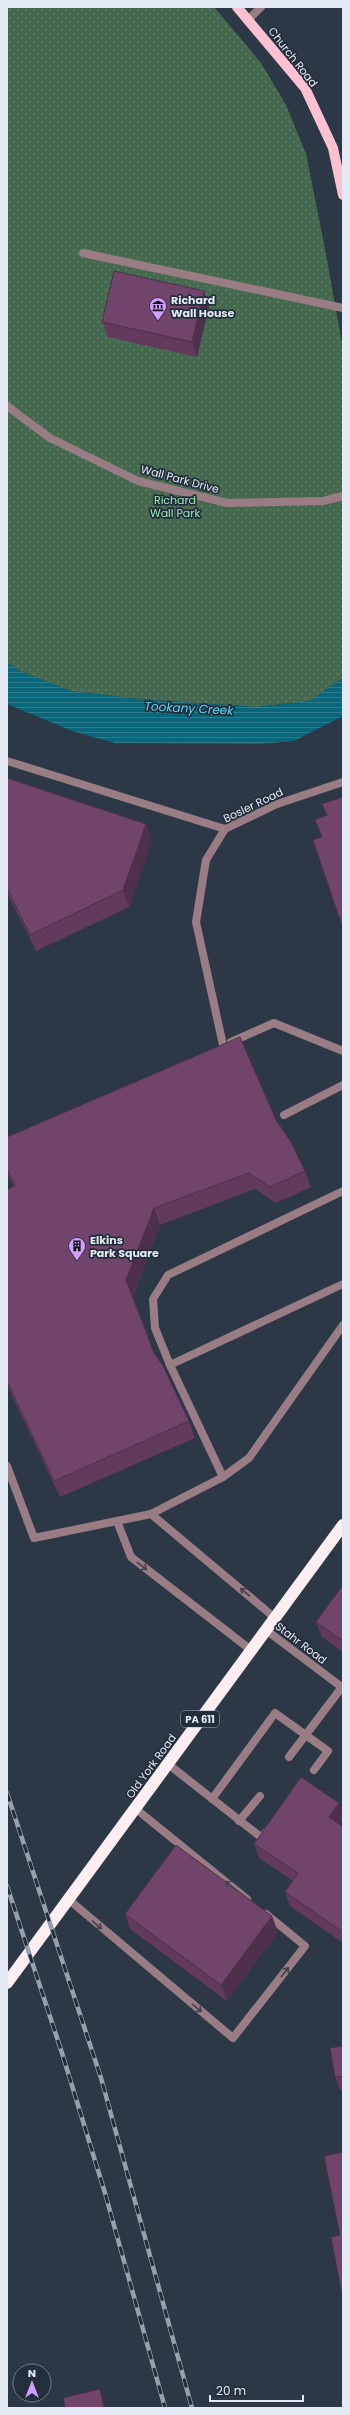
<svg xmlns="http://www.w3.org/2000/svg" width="350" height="2415" viewBox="0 0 350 2415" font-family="Poppins,sans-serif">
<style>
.grass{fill:url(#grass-dots)}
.water{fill:url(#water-rules)}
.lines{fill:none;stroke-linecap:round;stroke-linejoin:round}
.lane{stroke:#9a7d84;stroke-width:8}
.street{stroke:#9a7d84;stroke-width:8}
.primary{stroke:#fcc1d1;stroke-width:10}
.highway{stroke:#fdeef1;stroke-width:12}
.rail-casing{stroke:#97a0ab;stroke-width:4.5}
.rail{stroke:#232e3c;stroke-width:3;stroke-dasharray:9;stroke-linecap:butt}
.wall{fill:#613a5d}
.shaded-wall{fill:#4f304c}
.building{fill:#71446c;stroke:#4f304c}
.oneway{stroke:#41424e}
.labels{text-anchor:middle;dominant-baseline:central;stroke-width:3.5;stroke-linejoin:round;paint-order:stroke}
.shield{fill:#232e3c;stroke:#a9b2bc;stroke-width:1}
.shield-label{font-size:10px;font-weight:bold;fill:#e3eaf3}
.street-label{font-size:11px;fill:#e3eaf3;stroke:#232e3c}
.poi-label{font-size:11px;font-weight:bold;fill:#e3eaf3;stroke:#232e3c;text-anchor:start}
.park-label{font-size:11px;fill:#98e9b0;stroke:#232e3c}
.water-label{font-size:12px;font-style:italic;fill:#62d5f5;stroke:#232e3c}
</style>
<defs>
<pattern id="grass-dots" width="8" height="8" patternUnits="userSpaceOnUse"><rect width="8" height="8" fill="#45694f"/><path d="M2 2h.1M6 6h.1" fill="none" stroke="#607f69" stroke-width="1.8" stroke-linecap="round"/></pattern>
<pattern id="water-rules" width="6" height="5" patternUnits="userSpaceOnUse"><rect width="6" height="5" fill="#0a667b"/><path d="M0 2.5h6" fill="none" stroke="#2e7c8e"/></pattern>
</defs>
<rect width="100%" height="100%" fill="#2d3846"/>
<path class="grass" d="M7,7h207l47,56 25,42 20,49 19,95 18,100v329l-33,23 -54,6 -117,-8 -68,-8 -51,-20 -13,-8z"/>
<path class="water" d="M7,663l13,8 51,20 68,8 117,8 53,-6 34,-23v38l-49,25 -34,3 -145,-1 -43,-12 -65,-27z"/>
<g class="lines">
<g class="lane">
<path d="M83,253l260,55"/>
<path d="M7,761l218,68"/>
<path d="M231,1042l43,-19 69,28"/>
<path d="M284,1115l59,-30"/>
<path d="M343,1191l-175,84 -15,24 2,29 15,37 173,-81"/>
<path d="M170,1365l53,112"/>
<path d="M7,1466l27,72 117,-24 72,-37 26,-19 94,-133"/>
<path d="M151,1514l124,104"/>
<path d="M117,1521l14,36 120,93"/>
<path d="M289,1757l53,-70"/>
<path d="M168,1764l94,74 4,-6"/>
<path d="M212,1799l63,-86 53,38 -14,19"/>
<path d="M136,1809l111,90"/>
<path d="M239,1821l21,-25"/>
<path d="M68,1899l165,139 72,-92 -39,-32"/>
</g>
<g class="street">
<path d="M248,20l13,-13"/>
<path d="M7,406l43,32 88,43 89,22 96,-2 20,-5"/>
<path d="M223,1045l-27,-123 10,-62 19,-31 52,-25 66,-22"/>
<path d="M266,1630l77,58"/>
</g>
<path class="primary" d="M237,7l68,81 28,60 10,47"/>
<path class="highway" d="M7,1983l336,-458"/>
<defs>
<g id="rail">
<path d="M7,1793l94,285 91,330"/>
<path d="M7,1886l55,167 43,140 60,215"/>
</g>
</defs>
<use href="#rail" class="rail-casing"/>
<use href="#rail" class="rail"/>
</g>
<g class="wall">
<path d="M204,291l5,15 -12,51 -89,-20 -6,-15z"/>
<path d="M7,778l145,63 -23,66 -93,44 -29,-58z"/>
<path d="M343,797v130l-4,-10 -17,-80z"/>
<path d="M276,1120l29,51 6,16 -35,16 -21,-14 -95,36 -27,71 21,57 35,68 6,17 -135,59 -53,-112v-195l6,-4 -6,-13v-36z"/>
<path d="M343,1585v67l-21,-15 -6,-15z"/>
<path d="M339,1824l4,3v116l-53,-37 -5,-14 8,-11 -34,-23 -5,-14z"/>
<path d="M125,1914l153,18 -51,69 -97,-72z"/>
<path d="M343,2046v44h-3l-5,-13z"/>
</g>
<g class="shaded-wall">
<path d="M204,291l5,15 -12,51 -5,-15z"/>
<path d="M146,824l6,17 -23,66 -6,-17z"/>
<path d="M154,1208l6,17 -28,72 -6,-17z"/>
<path d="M339,1803l4,11v5l-9,12 -5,-14z"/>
<path d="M272,1916l6,16 -51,69 -6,-16z"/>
<path d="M100,2389l3,8 2,11h-1z"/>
</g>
<g class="building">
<path d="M114,271l90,20 -12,51 -90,-20z"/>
<path d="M7,778l139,46 -23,66 -93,45 -23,-47z"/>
<path d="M343,797v120h-4l-26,-77 9,-3 -7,-17 12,-5 -5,-11z"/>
<path d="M240,1037l36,83 15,22 14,29 -35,16 -21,-14 -95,35 -28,72 28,73 9,13 26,55 -135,60 -47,-100v-191l8,-5 -8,-16v-32z"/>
<path d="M343,1585v56l-27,-19z"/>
<path d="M301,1777l38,26 -10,14 14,10v105l-58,-40 13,-19 -44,-29z"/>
<path d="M176,1845l96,71 -51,69 -96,-71z"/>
<path d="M343,2046v30l-8,1 -5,-29z"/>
<path d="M343,2152v148l-12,-63 9,-2 -16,-79z"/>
<path d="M100,2389l4,19h-39l-2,-10z"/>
</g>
<defs><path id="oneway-shaft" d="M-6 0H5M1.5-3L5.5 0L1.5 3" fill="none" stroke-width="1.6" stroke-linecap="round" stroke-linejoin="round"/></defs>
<g class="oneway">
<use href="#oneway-shaft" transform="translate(142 1566) rotate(38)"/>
<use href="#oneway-shaft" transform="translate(245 1592) rotate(-140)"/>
<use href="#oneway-shaft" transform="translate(230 1885) rotate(-141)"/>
<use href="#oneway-shaft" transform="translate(97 1925) rotate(41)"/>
<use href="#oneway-shaft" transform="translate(285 1972) rotate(-52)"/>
<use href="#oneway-shaft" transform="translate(197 2008) rotate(40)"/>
</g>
<defs>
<symbol id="museum-pin" viewBox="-11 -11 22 30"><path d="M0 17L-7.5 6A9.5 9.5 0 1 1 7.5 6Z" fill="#d19dfe" stroke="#232e3c"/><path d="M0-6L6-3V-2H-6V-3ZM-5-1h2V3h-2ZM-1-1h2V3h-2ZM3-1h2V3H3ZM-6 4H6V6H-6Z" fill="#111"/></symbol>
<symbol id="building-pin" viewBox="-11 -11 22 30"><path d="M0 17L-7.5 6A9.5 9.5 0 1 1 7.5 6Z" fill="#d19dfe" stroke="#232e3c"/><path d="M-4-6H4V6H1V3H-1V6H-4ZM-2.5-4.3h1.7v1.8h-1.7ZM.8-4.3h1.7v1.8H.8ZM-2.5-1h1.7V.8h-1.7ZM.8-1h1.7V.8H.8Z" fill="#111"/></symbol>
</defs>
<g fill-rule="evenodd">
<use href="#museum-pin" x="148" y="296" width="20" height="27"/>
<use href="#building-pin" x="67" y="1236" width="20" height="27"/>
</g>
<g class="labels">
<rect class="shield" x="181" y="1711" width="38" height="16" rx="3"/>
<g class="shield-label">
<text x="200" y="1719">PA 611</text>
</g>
<g class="street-label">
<text transform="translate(293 57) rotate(52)">Church Road</text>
<text transform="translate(180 479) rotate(15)">Wall Park Drive</text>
<text transform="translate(253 805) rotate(-26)">Bosler Road</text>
<text transform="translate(301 1643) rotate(37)">Stahr Road</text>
<text transform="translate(151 1766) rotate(-54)">Old York Road</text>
</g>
<g class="poi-label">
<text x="171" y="300">Richard<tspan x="171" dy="13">Wall House</tspan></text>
<text x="90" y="1240">Elkins<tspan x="90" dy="13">Park Square</tspan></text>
</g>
<g class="park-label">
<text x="175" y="500">Richard<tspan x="175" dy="13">Wall Park</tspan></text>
</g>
<g class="water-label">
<text transform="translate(189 708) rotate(3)">Tookany Creek</text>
</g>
</g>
<rect width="350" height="2415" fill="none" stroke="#e3eaf3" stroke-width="16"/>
<g transform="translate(32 2383)"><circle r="19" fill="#232e3c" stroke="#707985"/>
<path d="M0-3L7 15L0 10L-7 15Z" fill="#d19dfe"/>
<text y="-6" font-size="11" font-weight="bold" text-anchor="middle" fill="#e3eaf3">N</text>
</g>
<path d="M210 2395v6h93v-6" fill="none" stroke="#e3eaf3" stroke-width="2"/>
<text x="216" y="2395" font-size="12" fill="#e3eaf3" stroke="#232e3c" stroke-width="3" paint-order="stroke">20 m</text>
</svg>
